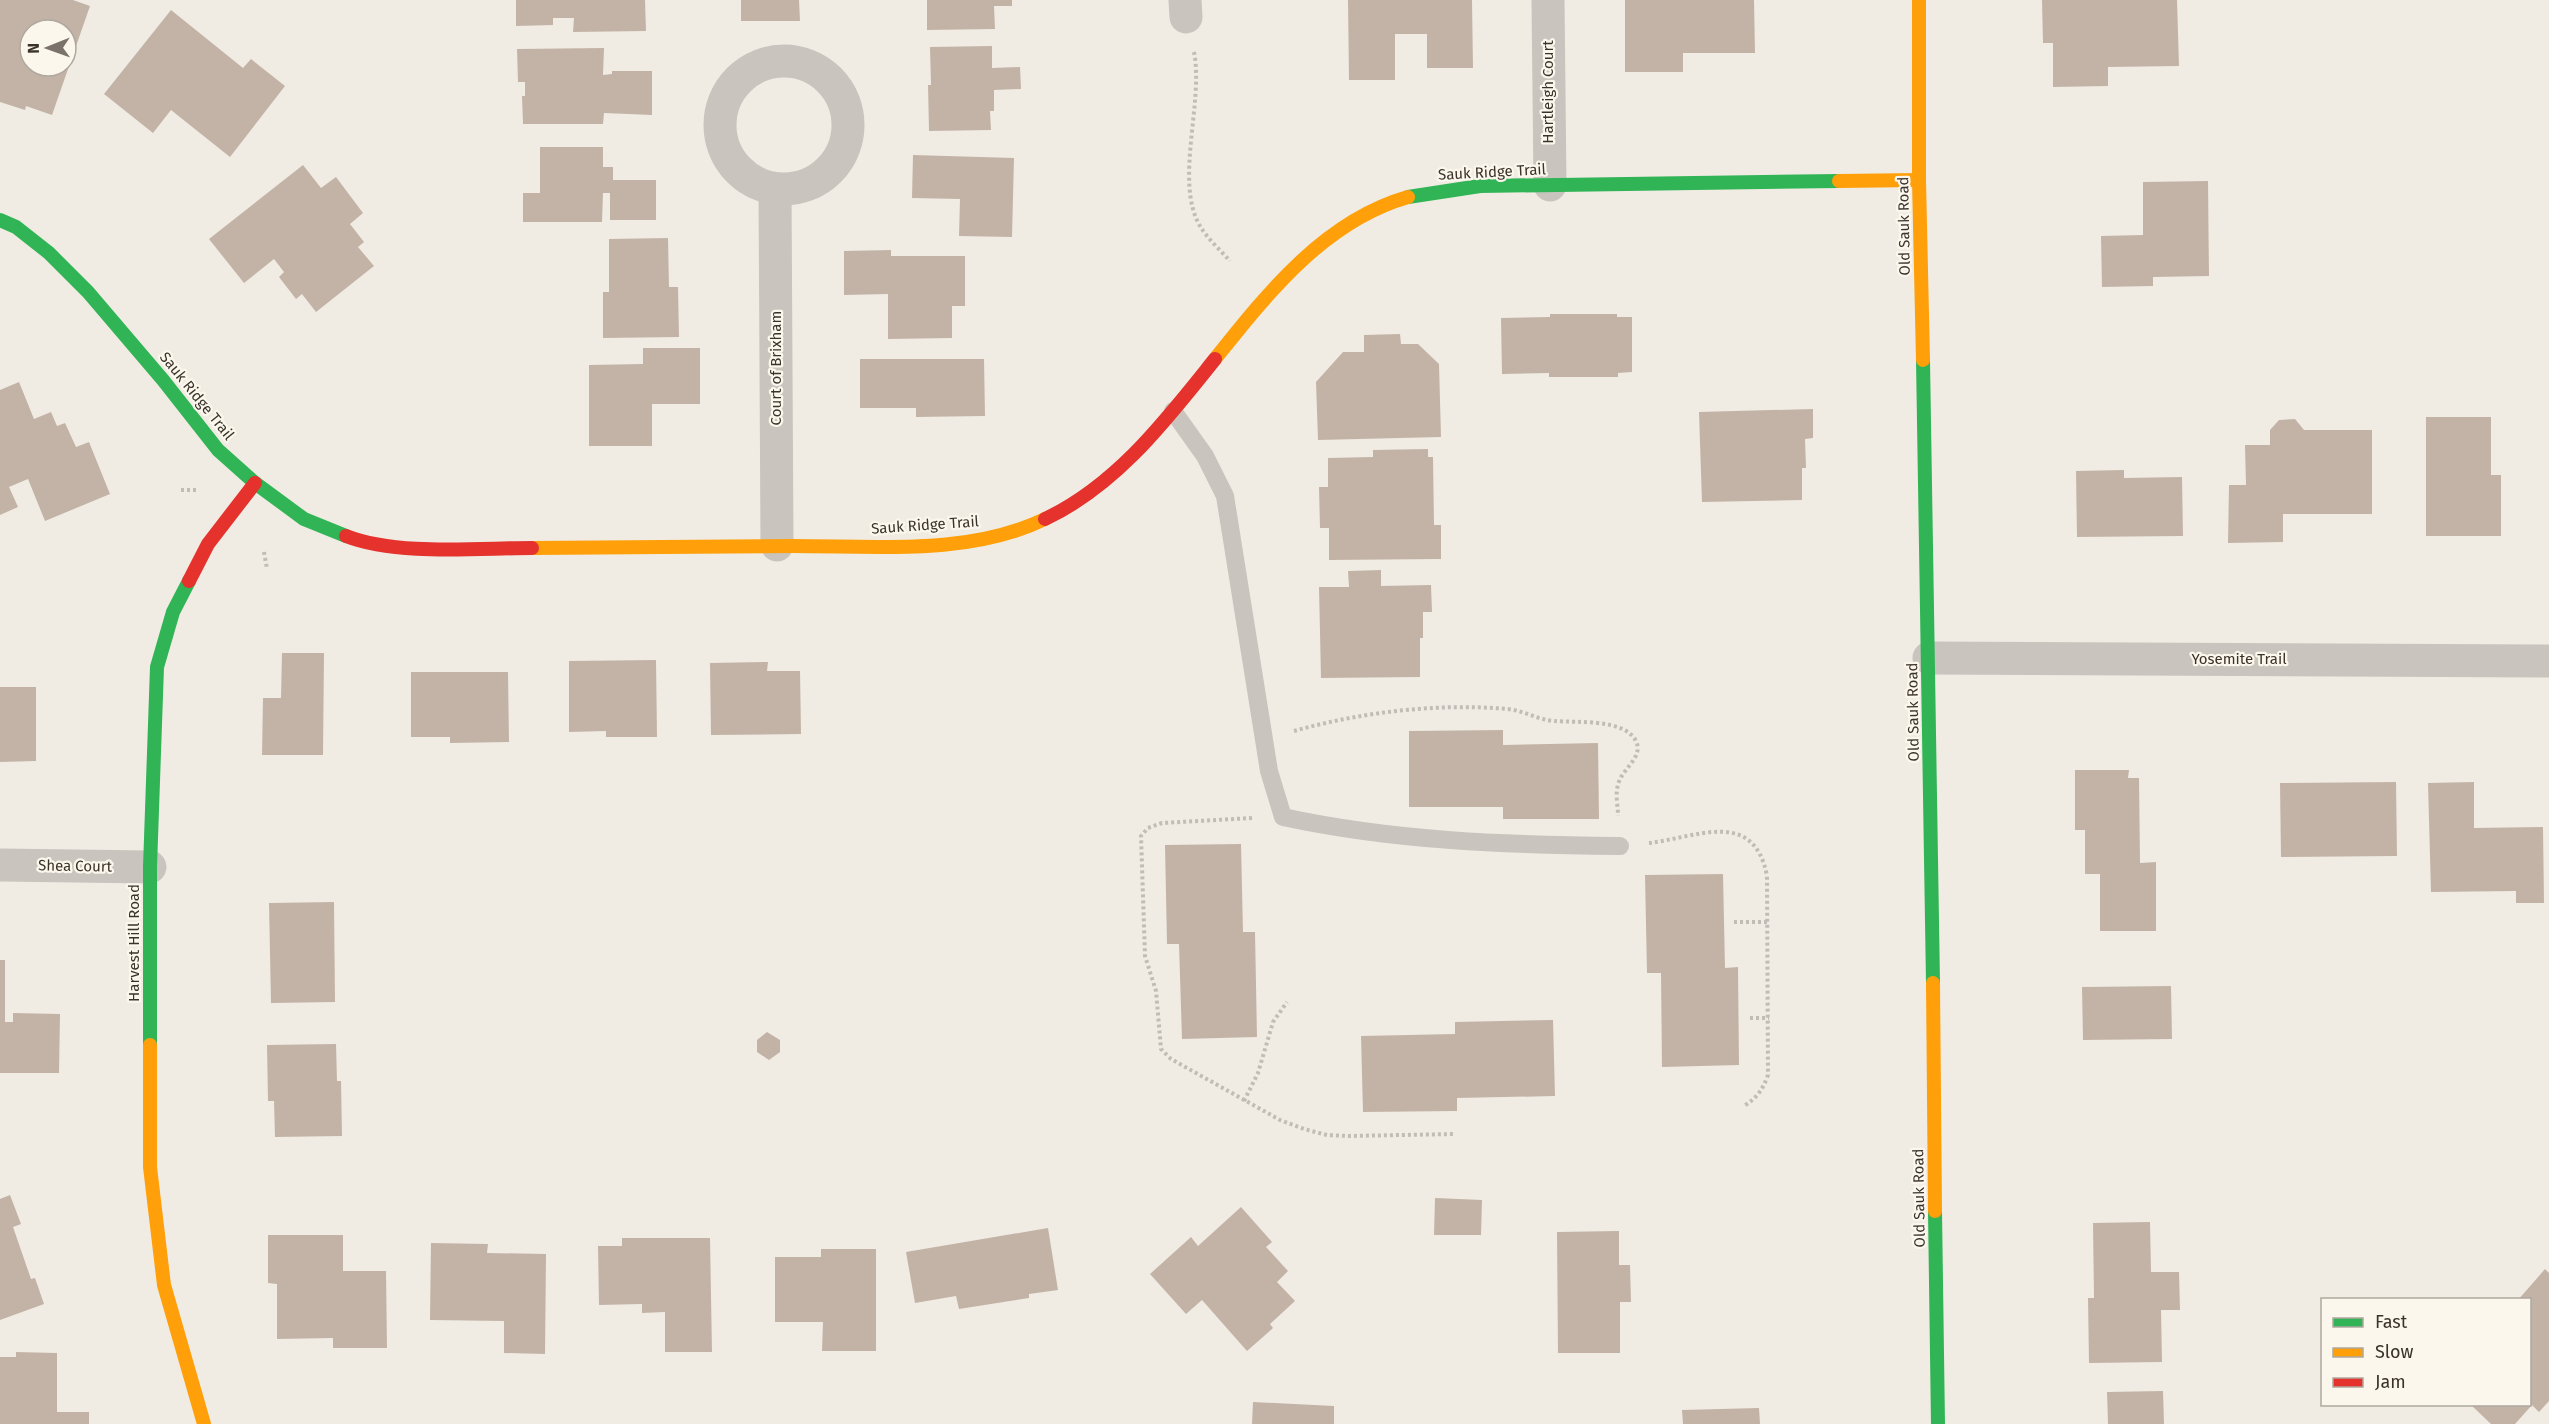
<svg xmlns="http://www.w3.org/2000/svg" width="2549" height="1424" viewBox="0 0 2549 1424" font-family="'Fira Sans',sans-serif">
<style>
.building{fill:#c3b3a6;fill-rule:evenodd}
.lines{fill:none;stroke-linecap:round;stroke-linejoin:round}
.path{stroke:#c1bdb6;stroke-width:4;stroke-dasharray:3 3;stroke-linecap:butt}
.lane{stroke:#c9c4bd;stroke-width:18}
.street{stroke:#c9c4bd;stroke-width:33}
.fast{stroke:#30b455;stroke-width:14}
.slow{stroke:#ff9f0a;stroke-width:14}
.jam{stroke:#e5322d;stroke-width:14}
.labels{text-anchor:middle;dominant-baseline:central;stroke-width:4.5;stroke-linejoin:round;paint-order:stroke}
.street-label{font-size:15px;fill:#3a322b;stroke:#fbf7ed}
</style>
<rect width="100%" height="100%" fill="#f0ece4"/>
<g class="building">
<path d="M0,0h73l17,6 -38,109 -26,-9 -1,4 -25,-8zM30,30h36v36h-36z"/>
<path d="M516,0h129l1,31 -73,1 1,-14h-21v7l-37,1z"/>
<path d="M741,0h58l1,21h-59z"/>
<path d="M927,0h85v6h-18l1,23 -68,1z"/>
<path d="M1348,0h124l1,68h-46v-34h-32v46h-46z"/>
<path d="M1625,0h129l1,53h-72v19h-58z"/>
<path d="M2042,0h135l2,66 -71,1v19l-55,1v-44h-10z"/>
<path d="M171,10l72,58 8,-9 34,27 -55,71 -59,-47 -18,23 -49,-39z"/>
<path d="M992,46v22l28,-1 1,22 -27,1v21h-4l1,19 -62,1 -1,-46h3l-1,-38z"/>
<path d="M604,48l-1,27 9,-1v-3h40v44l-48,-2 -1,11h-80l-1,-28h3v-14h-7l-1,-33z"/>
<path d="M540,147h63v20h10v13h43v40h-46v-27h-7l-1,29h-79v-29h17z"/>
<path d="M913,155l101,3 -2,79 -53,-1 1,-37 -48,-1z"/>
<path d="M303,165l18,23 15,-11 27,36 -13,11 14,18 -6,5 16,19 -58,46 -14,-18 -6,5 -17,-22 5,-5 -10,-13 -30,24 -35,-44z"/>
<path d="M2208,181l1,95 -56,1v9l-51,1 -1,-51 42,-1v-53z"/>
<path d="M668,238l1,49h9l1,50 -76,1v-46h6v-53z"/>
<path d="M891,250v6h74v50h-13v32l-64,1v-45l-44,1v-44z"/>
<path d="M1550,314h67v3h15v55l-14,1v4h-69v-4l-47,1 -1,-56 49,-1z"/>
<path d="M1400,334l1,10h17l21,20 2,73 -123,3 -2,-58 27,-30h21v-17z"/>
<path d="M643,348h57v56h-48v42h-63v-81l54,-1z"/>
<path d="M860,359h124l1,57 -69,1v-9h-56z"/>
<path d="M19,382l15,37 17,-7 6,14 8,-3 11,24 13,-5 21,52 -65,27 -17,-42 -19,8 9,20 -18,8v-125z"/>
<path d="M1813,409v29l-8,1 1,29h-4v32l-100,2 -3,-90z"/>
<path d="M2426,417h65v58h10v61h-75z"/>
<path d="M2295,419l9,11h68v84h-89v28l-55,1 1,-58h17l-1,-40h25v-15l9,-10z"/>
<path d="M1428,449v8h5l1,68h7v34l-112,1v-32h-9l-1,-41h9v-29l45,-1v-7z"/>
<path d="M2124,470v8l58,-1 1,59 -106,1 -1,-66z"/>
<path d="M1381,570v16l50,-1 1,27h-9v26h-3v39l-99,1 -2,-91h30l-1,-16z"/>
<path d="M282,653h42l-1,102h-61l1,-57h18z"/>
<path d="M656,660l1,77h-51v-6l-37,1v-71z"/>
<path d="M768,662l-1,9h33l1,63 -90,1 -1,-72z"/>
<path d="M411,672h97l1,70 -59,1v-6h-39z"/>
<path d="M0,687h36v74l-36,1z"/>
<path d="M1503,730v15l95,-2 1,76h-96v-12h-94v-76z"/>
<path d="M2075,770h54l-1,8h11l1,85 16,-1v69h-56v-57h-15v-44h-10z"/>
<path d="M2396,782l1,74 -116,1 -1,-74z"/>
<path d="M2474,782v46l69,-1 1,76h-28v-12l-85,1 -3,-109z"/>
<path d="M1241,844l2,88h12l2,105 -75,2 -3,-95h-12l-2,-99z"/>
<path d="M1723,874l2,94 13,-1 1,98 -77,2 -1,-94h-14l-2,-98z"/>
<path d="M334,902l1,100 -64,1 -2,-100z"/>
<path d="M0,960h5v62h8v-9l47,1 -1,59h-59z"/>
<path d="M2171,986l1,53 -89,1 -1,-53z"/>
<path d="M1553,1020l2,76 -98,2v13l-94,1 -2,-76 94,-2v-12z"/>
<path d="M767,1032l13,8v12l-11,8 -12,-8v-12z"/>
<path d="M336,1044l1,37h4l1,55 -67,1 -1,-36h-6l-1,-56z"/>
<path d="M10,1195l11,29 -8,3 18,52 4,-1 9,26 -44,16v-121z"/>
<path d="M1435,1198l47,2 -1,35h-47z"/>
<path d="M1241,1207l31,35 -6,5 22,24 -11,11 18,19 -25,23 3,4 -26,23 -45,-51 -16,14 -36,-40 41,-37 7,9z"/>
<path d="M2150,1222l1,50h28l1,38h-19l1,52 -73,1 -1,-65h6l-1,-75z"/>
<path d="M1048,1228l10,62 -29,4v4l-70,11 -3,-13 -41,7 -9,-51z"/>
<path d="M1619,1231v34h11l1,37h-11v51h-62l-1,-121z"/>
<path d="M268,1235h75v36h43l1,77h-54v-10l-56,1v-55l-9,-1z"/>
<path d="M622,1238h88l2,114h-47v-40l-23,1v-9l-43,1 -1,-59h24z"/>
<path d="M431,1243l57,1 -1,9 59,1 -1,100 -41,-1v-32l-74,-1z"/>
<path d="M821,1249h55v102h-54l1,-29h-48v-65h46z"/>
<path d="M2545,1269l4,4v128l-10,11 -7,-7 -17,19h-24l-21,-20h60v-104h-12z"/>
<path d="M16,1352l41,1v59h32v12h-89v-67h16z"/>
<path d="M2163,1391l1,33h-56l-1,-32z"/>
<path d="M1253,1402l81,4v18h-82z"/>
<path d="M1759,1408l1,16h-77l-1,-14z"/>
</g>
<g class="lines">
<g class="path">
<path d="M1194,52c10,50 -20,130 6,174 7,12 20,24 30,35"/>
<path d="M181,490h18"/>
<path d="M264,552l3,17"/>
<path d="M1294,731c68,-19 143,-28 213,-22 16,1 30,11 48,12 21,2 69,-3 81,20 8,17 -15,28 -18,44 -3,9 0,21 0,31"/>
<path d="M1252,818l-90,5 -14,5 -7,8 4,120 11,35 5,58 10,10 109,61 24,9 23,6 22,1 106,-2"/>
<path d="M1649,843c46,-5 105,-36 118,33l1,199c-5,14 -11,23 -24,31"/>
<path d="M1734,922h33"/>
<path d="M1750,1018h19"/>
<path d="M1244,1101l14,-28 15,-51 14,-20"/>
</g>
<path class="lane" d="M1173,411l32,45 20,40 44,275 14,46c111,24 224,28 337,29"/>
<g class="street">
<path d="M1185,0l1,17"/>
<path d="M1548,0l2,185"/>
<circle cx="784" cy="125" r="64"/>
<path d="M775,190l2,355"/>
<path d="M1929,658l620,3"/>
<path d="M0,865l150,2"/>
</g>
<g class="fast">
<path d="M1408,197l72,-11 359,-5"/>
<path d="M0,220l16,7 33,26 39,39 75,88 55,70 37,33 49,36 42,17"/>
<path d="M1923,360l10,623"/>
<path d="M150,1045v-178l7,-200 16,-55 16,-31"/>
<path d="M1935,1211l3,213"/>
</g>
<g class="slow">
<path d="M1919,0v180l4,180"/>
<path d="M1839,181l80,-1"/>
<path d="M1215,359c52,-65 109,-138 193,-162"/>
<path d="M532,548c87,-1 174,-1 261,-2 83,0 175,10 252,-27"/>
<path d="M1933,983l2,228"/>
<path d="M150,1045v122l14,118 40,139"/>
</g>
<g class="jam">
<path d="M1045,519c72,-34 121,-99 170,-160"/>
<path d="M346,536c51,20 131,12 186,12"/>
<path d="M189,581l19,-37 47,-61"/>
</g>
</g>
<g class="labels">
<g class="street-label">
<text transform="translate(1548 92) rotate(-90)">Hartleigh Court</text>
<text transform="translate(1492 172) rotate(-3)">Sauk Ridge Trail</text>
<text transform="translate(1904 226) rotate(-91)">Old Sauk Road</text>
<text transform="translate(776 368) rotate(-90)">Court of Brixham</text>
<text transform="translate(197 396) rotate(51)">Sauk Ridge Trail</text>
<text transform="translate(925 525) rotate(-4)">Sauk Ridge Trail</text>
<text x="2239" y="659">Yosemite Trail</text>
<text transform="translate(1913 712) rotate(-91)">Old Sauk Road</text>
<text transform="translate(75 866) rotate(1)">Shea Court</text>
<text transform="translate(134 943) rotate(-90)">Harvest Hill Road</text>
<text transform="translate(1919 1198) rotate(-91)">Old Sauk Road</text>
</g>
</g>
<rect x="2321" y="1298" width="210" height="108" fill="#fbf7ed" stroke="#aea89f" stroke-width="1.5"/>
<rect x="2333" y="1318" width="30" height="9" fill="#30b455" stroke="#aea89f" stroke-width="1.5"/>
<text x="2375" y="1328" font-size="18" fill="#3a322b">Fast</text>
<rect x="2333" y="1348" width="30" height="9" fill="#ff9f0a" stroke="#aea89f" stroke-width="1.5"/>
<text x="2375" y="1358" font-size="18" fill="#3a322b">Slow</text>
<rect x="2333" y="1378" width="30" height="9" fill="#e5322d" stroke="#aea89f" stroke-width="1.5"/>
<text x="2375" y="1388" font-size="18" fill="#3a322b">Jam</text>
<g transform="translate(48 48) rotate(269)"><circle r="28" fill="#fbf7ed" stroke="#aea89f" stroke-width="1.5"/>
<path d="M0-4.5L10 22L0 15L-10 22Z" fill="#7a736c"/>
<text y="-9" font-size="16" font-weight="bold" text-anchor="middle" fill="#3a322b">N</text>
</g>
</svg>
